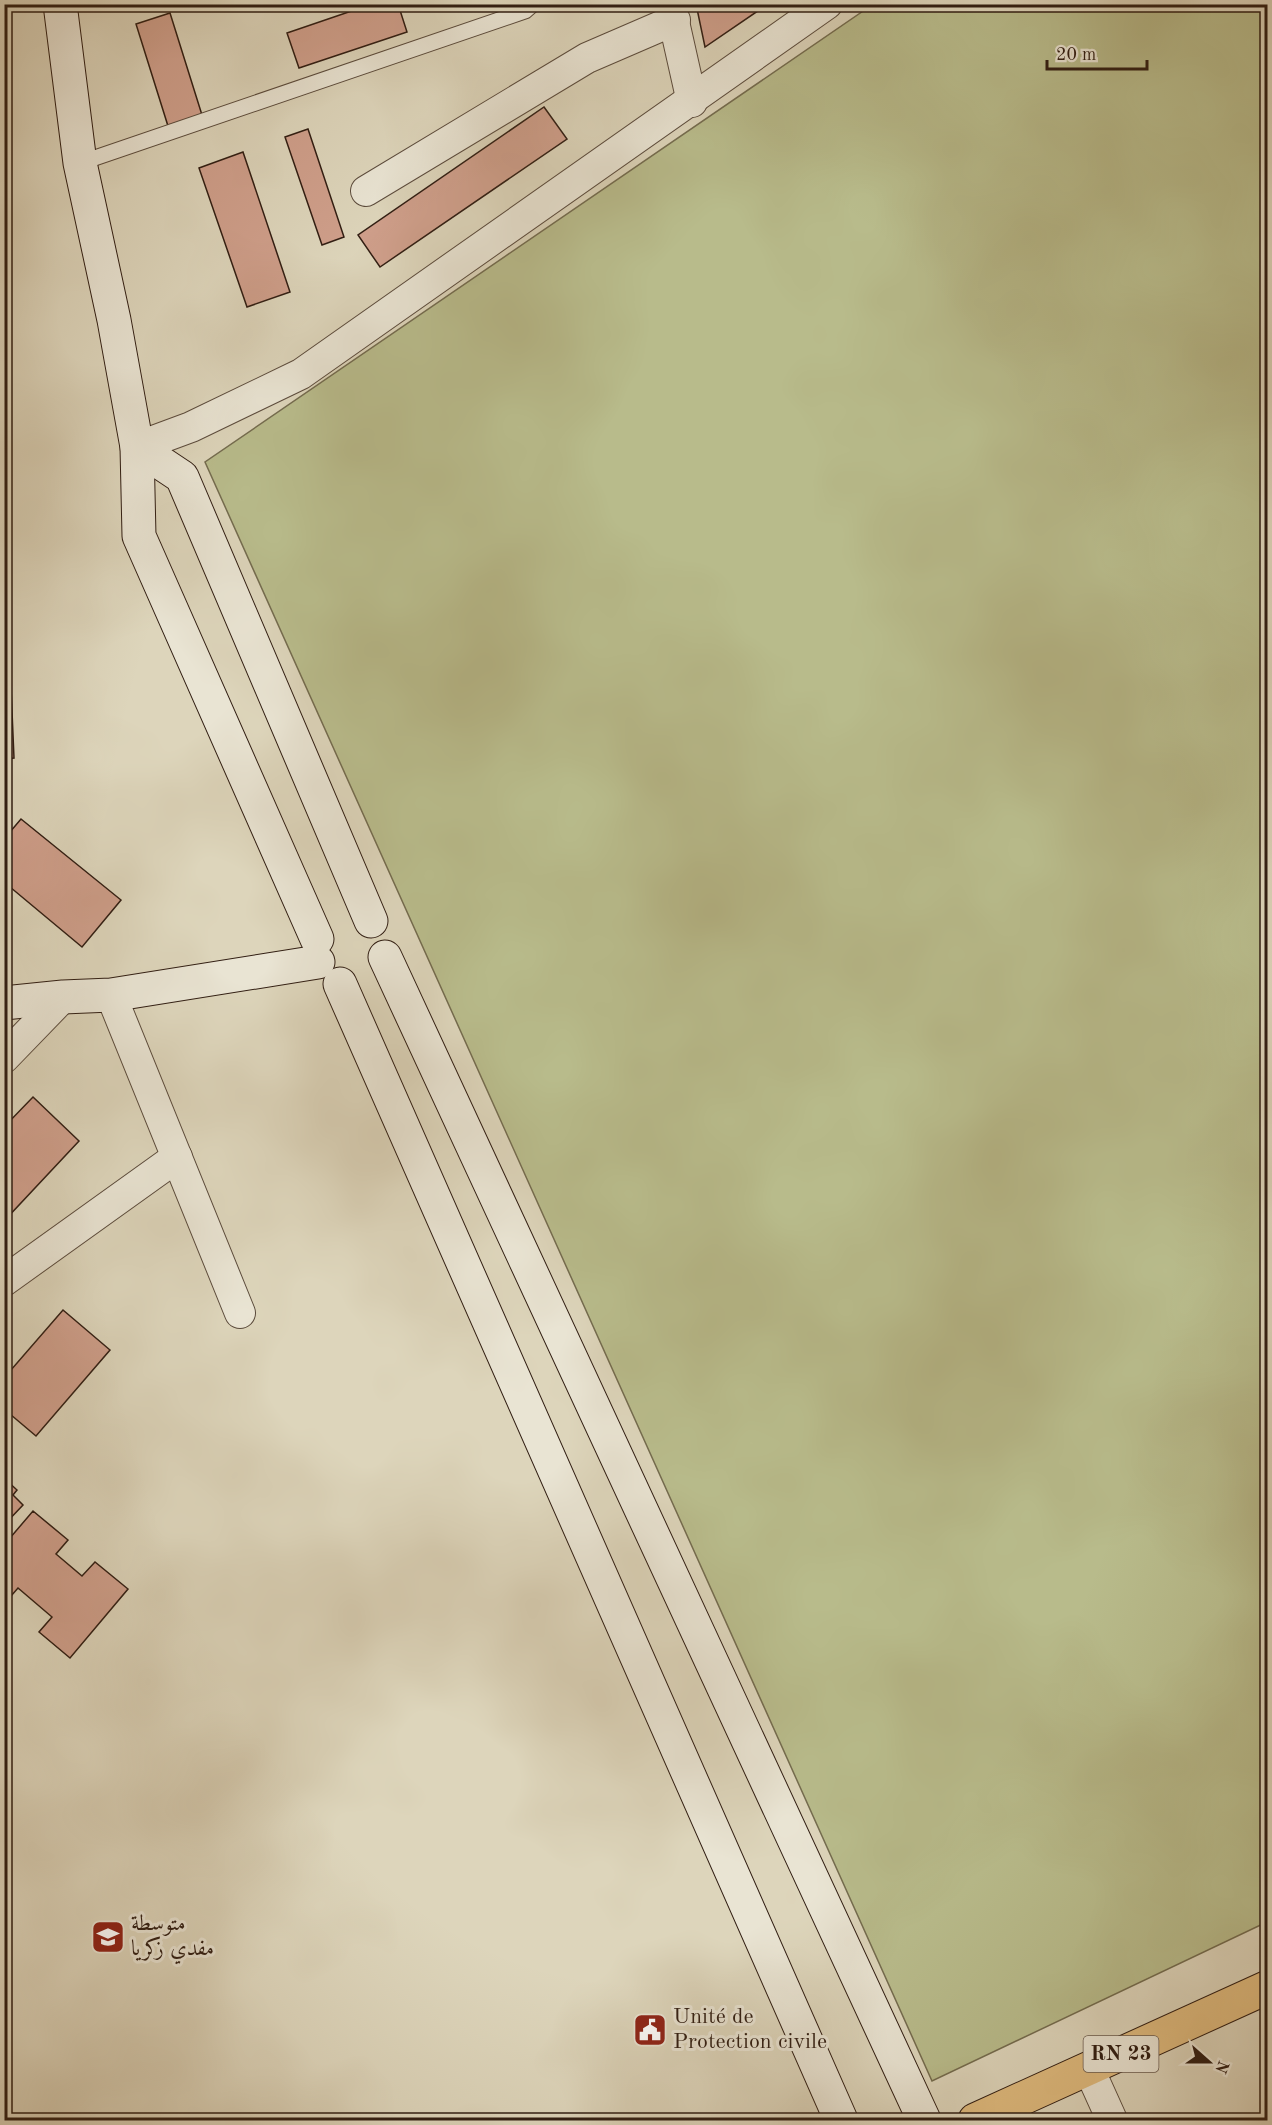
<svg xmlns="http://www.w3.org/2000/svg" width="1272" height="2125" viewBox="0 0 1272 2125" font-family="'Old Standard TT',Amiri,serif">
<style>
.green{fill:#b8bb8b;stroke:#746c4f;stroke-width:1.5}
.building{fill:#cf9f8b;stroke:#311e13;stroke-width:1.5}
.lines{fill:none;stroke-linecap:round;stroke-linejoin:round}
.lane-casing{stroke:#5c4c3d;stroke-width:17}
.street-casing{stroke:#5c4c3d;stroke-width:32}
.secondary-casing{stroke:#311e13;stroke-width:35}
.primary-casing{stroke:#311e13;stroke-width:35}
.lane{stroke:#e9e4d3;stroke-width:15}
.street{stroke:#e9e4d3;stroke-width:30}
.secondary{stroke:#e9e4d3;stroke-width:33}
.primary{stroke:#deba7e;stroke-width:33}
.labels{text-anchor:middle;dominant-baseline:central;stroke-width:6;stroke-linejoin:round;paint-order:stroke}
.shield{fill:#e9e4d3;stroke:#68594d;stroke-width:1.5}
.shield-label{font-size:21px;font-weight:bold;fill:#311e13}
.poi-label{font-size:22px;fill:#311e13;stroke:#e9e4d3;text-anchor:start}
</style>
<rect width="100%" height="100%" fill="#ddd5bb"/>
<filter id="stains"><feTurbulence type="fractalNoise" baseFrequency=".00333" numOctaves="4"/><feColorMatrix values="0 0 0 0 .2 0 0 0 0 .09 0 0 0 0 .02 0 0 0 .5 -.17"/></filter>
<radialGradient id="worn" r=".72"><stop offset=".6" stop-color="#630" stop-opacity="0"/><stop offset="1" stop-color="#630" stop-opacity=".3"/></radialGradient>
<path class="green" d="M872,5h396l-1,1917 -335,159 -727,-1619z"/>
<g class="building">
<path d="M372,4h26l9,28 -108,36 -12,-35z"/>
<path d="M696,4h72l-63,43z"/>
<path d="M170,13l32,102 -34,11 -32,-102z"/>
<path d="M544,107l23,32 -187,128 -22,-32z"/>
<path d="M308,129l36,108 -22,8 -37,-108z"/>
<path d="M243,152l47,140 -43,15 -48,-139z"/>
<path d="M4,617h4l6,141 -10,1z"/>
<path d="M21,819l100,81 -39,47 -78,-65v-43z"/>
<path d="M33,1097l46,44 -75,80v-94z"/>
<path d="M63,1310l47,40 -74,86 -32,-27v-31z"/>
<path d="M4,1478l13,12 -4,5 10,10 -19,20z"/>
<path d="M33,1511l35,29 -12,14 26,22 13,-14 33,27 -58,69 -31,-26 13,-15 -34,-29 -14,16v-59z"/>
</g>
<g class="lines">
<defs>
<path id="lane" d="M80,163l445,-152 8,-7"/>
<g id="street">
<path d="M670,4l22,98"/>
<path d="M366,191l221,-133 88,-38"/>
<path d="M137,447l54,-20 110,-53 526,-370"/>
<path d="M111,995l129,318"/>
<path d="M4,1058l59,-61"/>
<path d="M4,1281l173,-124"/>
<path d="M1089,2069l23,51"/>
</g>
<g id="secondary">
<path d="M60,4l20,159 34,157 23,127 2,89 178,403"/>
<path d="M137,447l45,30 189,444"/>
<path d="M385,957l539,1163"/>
<path d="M340,984l501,1136"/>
<path d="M4,1003l59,-6 48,-2 207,-33"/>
</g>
<path id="primary" d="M975,2120l293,-133"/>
</defs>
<use href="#lane" class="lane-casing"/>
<use href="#street" class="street-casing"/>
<use href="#secondary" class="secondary-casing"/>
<use href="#primary" class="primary-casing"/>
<use href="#lane" class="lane"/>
<use href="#street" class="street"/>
<use href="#secondary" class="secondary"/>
<use href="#primary" class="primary"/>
</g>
<defs>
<symbol id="school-square" viewBox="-11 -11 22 22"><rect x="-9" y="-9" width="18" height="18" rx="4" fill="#8f2418" stroke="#e9e4d3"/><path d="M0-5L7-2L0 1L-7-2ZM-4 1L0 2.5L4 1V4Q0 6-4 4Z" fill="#fff"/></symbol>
<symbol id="civic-square" viewBox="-11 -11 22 22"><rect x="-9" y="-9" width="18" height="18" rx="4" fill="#8f2418" stroke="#e9e4d3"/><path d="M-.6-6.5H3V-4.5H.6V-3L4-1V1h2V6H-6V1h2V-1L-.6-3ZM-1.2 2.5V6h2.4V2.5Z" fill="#fff"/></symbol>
</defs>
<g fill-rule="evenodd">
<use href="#school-square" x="89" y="1918" width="38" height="38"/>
<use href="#civic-square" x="631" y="2011" width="38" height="38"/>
</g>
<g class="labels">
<rect class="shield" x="1083.5" y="2036" width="75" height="36" rx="4.5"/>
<g class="shield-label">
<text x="1121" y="2054">RN 23</text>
</g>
<g class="poi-label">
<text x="131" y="1924">متوسطة<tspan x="131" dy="25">مفدي زكريا</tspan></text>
<text x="673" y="2017">Unité de<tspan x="673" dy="25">Protection civile</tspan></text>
</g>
</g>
<rect width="1272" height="2125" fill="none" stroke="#ddd5bb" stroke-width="24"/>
<rect x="6" y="6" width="1260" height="2113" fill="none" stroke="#311e13" stroke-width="3"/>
<rect x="12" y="12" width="1248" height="2101" fill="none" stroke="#311e13" stroke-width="1.5"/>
<g transform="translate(1209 2062) rotate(111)" stroke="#e9e4d3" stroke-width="4.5" paint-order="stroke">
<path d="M0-4.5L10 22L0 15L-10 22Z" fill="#311e13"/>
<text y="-9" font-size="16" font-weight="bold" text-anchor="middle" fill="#311e13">N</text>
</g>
<path d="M1047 60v9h100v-9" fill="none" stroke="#311e13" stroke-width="3"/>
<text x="1056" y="60" font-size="18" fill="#311e13" stroke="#e9e4d3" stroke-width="4.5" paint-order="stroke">20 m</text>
<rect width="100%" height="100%" filter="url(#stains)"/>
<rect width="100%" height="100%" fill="url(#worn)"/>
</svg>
